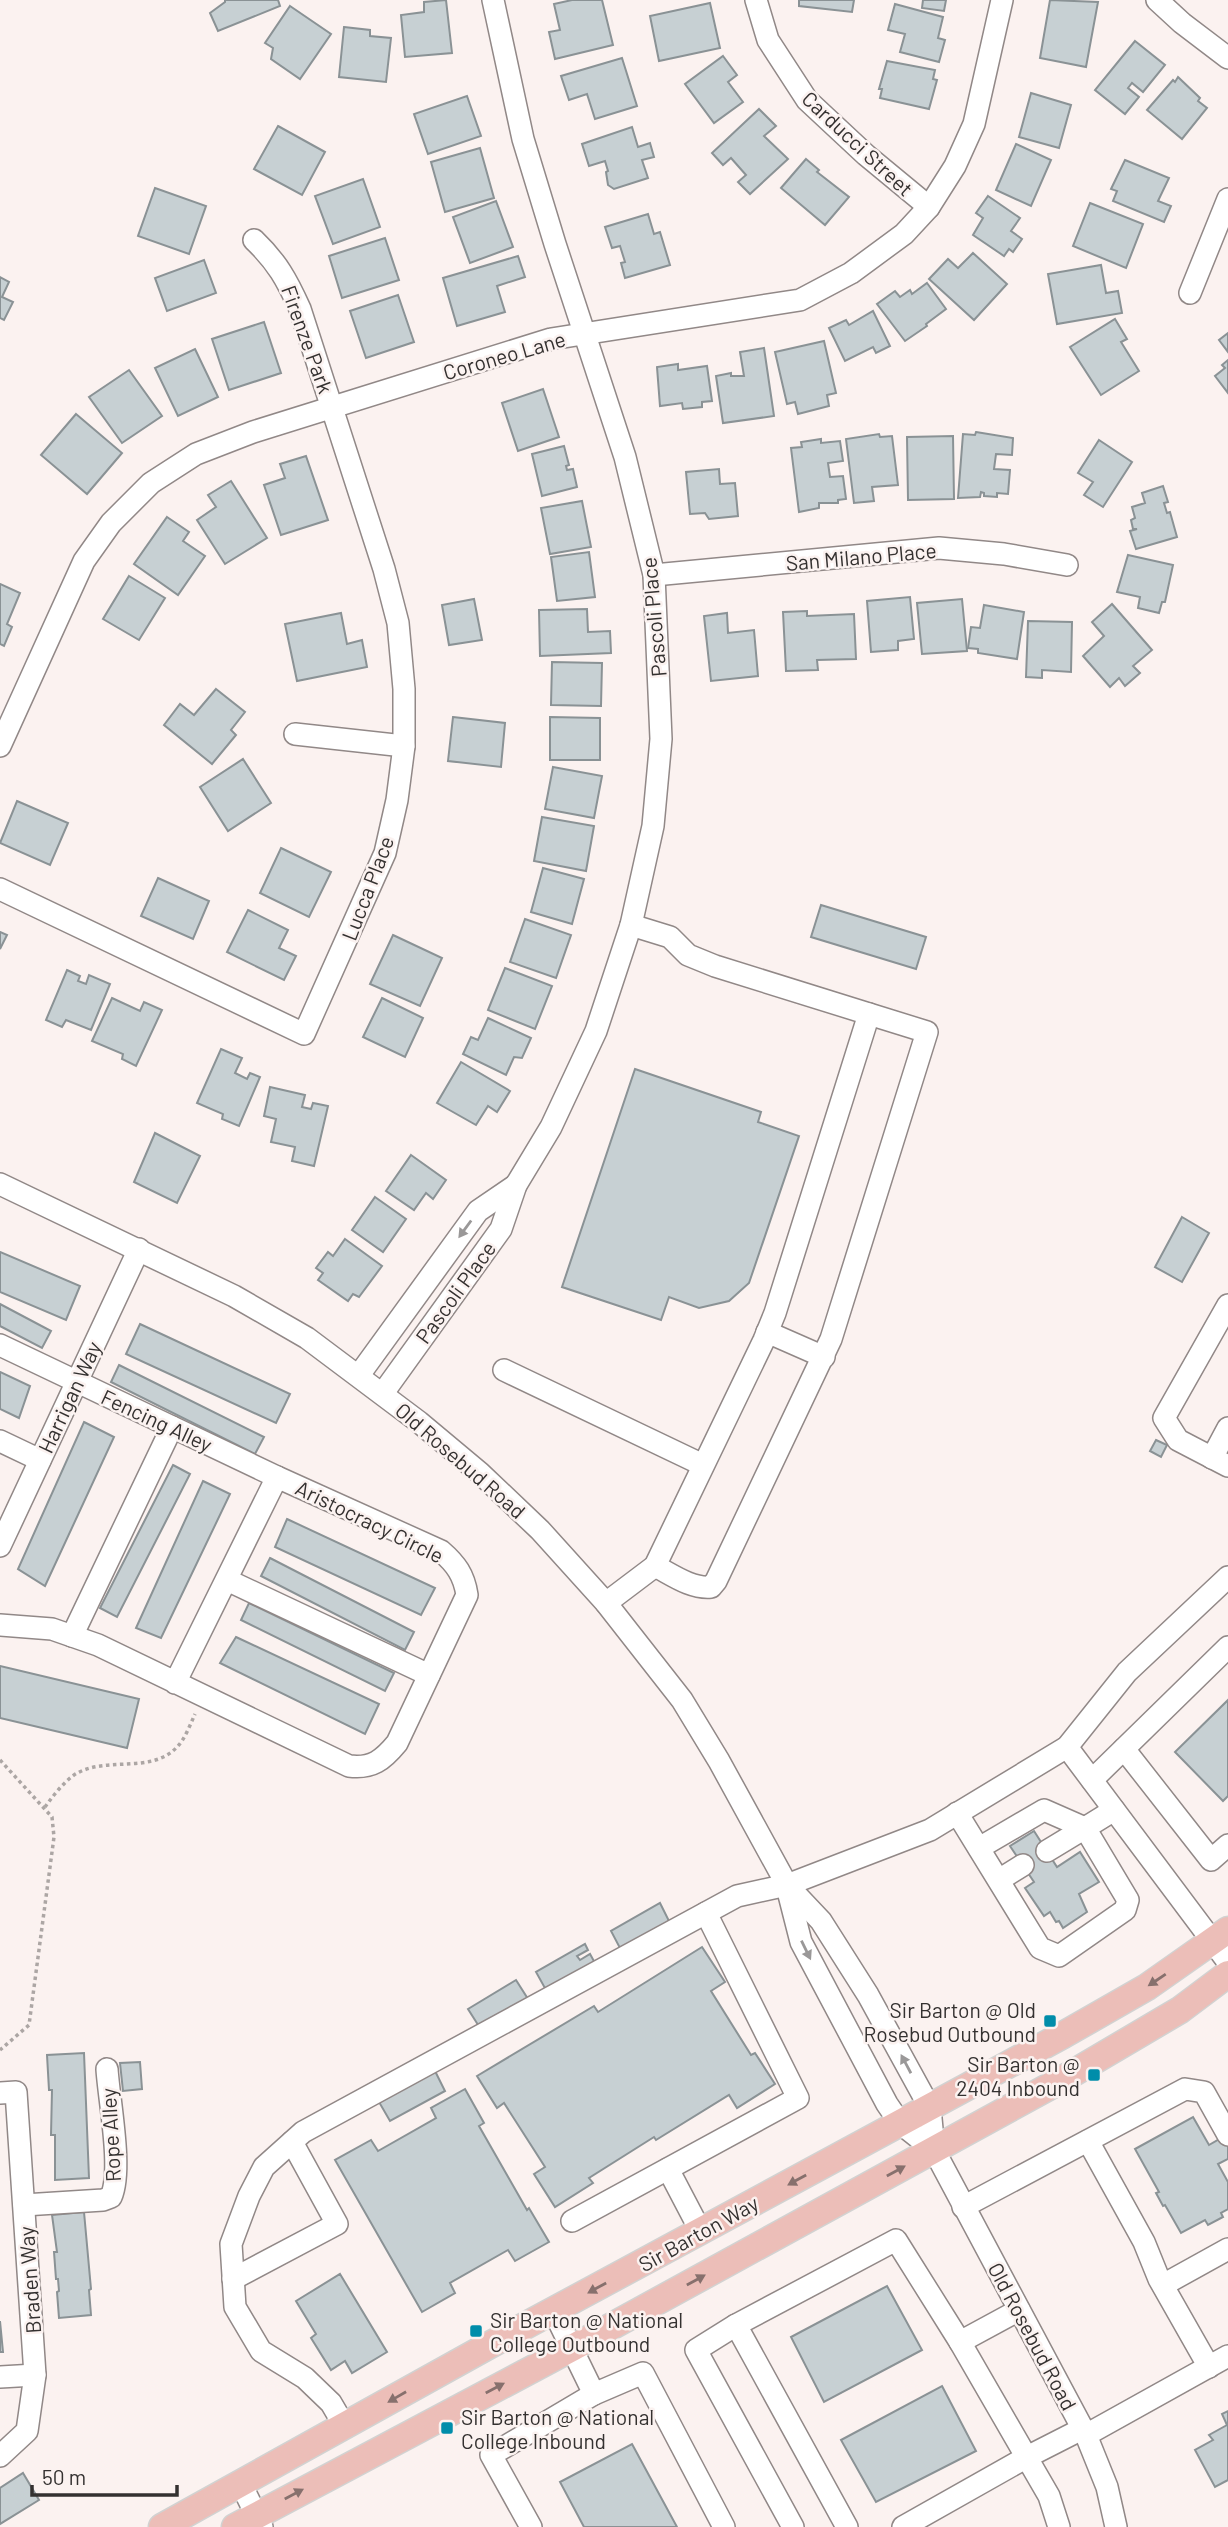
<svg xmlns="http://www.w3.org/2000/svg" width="1228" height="2527" viewBox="0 0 1228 2527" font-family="Barlow,sans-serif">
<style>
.building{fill:#c7d0d3;stroke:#8a9295;stroke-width:2}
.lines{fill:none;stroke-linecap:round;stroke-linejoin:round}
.minor-casing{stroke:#918887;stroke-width:24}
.major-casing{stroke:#d2d2d1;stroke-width:29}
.path{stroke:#aca6a4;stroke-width:3.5;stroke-dasharray:3.5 3.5;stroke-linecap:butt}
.minor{stroke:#fff;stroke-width:21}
.major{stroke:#ecbeb8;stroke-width:26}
.oneway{fill:#9a9898}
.oneway2{fill:#87706d}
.poi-dot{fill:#008daa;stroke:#fbf2f0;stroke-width:2.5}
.labels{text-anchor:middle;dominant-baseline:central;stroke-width:5;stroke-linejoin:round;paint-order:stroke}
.street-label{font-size:21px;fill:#343130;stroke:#fbf2f0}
.poi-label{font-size:21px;fill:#343130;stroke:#fbf2f0;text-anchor:end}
</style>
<rect width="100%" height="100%" fill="#fbf2f0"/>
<g class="building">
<path d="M225,0h53l2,6 -62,25 -8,-18 15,-11z"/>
<path d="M446,0l6,53 -47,4 -4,-42 23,-3v-10z"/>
<path d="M572,0h30l11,45 -58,14 -6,-27 11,-2 -6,-26z"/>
<path d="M799,0h55l-2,12 -53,-6z"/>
<path d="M923,0h23l-2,11 -22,-3z"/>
<path d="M1050,0l48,2 -12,65 -46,-9z"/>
<path d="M710,3l10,45 -61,13 -9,-45z"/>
<path d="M895,4l48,13 -5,21 7,2 -6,22 -39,-10 5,-18 -17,-4z"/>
<path d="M290,6l41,28 -31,45 -29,-20 2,-11 -8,-5z"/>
<path d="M344,27l26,3v6l21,2 -5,44 -47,-5z"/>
<path d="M1135,41l30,24 -22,27 -11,-9 -4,5 11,9 -14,17 -30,-24z"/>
<path d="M723,56l14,19 -9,7 15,20 -29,21 -29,-39z"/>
<path d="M622,58l15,48 -42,13 -8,-25 -18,6 -8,-24z"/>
<path d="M887,61l48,9 -2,9 4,1 -8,29 -49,-11 2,-9h-3z"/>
<path d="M1178,77l22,21 -2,3 9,7 -25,31 -35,-29 26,-30 2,2z"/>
<path d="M1031,93l40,12 -12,43 -40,-11z"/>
<path d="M467,96l14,40 -53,18 -14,-40z"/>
<path d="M759,109l17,17 -12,10 24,23 -38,35 -12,-12 8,-7 -15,-17 -8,7 -11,-12z"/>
<path d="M278,126l47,26 -23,43 -48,-26z"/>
<path d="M632,127l6,20 12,-4 4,14 -12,3 6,18 -34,11 -6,-4 -2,-13 2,-1 -3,-10 -16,5 -7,-22z"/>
<path d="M1016,144l35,16 -20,46 -35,-16z"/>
<path d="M480,148l14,50 -49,14 -14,-50z"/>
<path d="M806,159l13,11 -2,2 32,25 -24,28 -44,-37z"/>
<path d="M1125,160l44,18 -11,23 13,5 -7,16 -51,-21 4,-10 -6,-2z"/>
<path d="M363,179l17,48 -47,17 -18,-48z"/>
<path d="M155,188l51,18 -17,48 -51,-18z"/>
<path d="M988,196l32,22 -9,13 11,8 -9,13 -4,-3 -5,7 -31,-21 10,-17 -7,-5z"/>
<path d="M496,201l17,46 -43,16 -17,-46z"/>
<path d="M1090,203l53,21 -17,44 -53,-22z"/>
<path d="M648,214l6,20 6,-2 10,33 -45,13 -4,-15 4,-1 -5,-16 -8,2 -7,-21z"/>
<path d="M385,238l14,42 -57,18 -13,-42z"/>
<path d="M973,253l34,31 -33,36 -45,-41 19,-20 10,9z"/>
<path d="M518,256l7,21 -28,9 8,26 -48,14 -14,-48z"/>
<path d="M204,260l12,33 -49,18 -12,-33z"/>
<path d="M1101,265l5,28 12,-2 4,22 -65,11 -9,-50z"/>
<path d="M0,277l9,5 -7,15 11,5 -9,18 -4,-2z"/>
<path d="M927,283l19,26 -20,15 1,2 -22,15 -28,-37 18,-13 5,6 10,-7 2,4z"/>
<path d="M398,295l16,47 -48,16 -16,-47z"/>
<path d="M873,311l17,35 -14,7 -3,-6 -28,14 -16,-33 17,-8 3,5z"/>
<path d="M1115,319l12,20 -6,3 18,29 -38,24 -31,-48z"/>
<path d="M264,322l17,51 -52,17 -17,-51z"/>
<path d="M1228,333v19l-9,-12z"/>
<path d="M824,341l12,52 -9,2 2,11 -31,8 -3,-12 -8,2 -12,-52z"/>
<path d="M764,348l10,68 -51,7 -7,-47 15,-3v3h13l-4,-24z"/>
<path d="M195,349l23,48 -40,19 -23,-48z"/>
<path d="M1228,360v33l-13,-17 10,-8 -3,-3z"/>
<path d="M678,364v6l29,-4 5,35 -10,1v5l-19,2 -1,-6 -22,3 -3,-39z"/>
<path d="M129,370l33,46 -40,27 -33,-46z"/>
<path d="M543,389l16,48 -41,14 -16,-48z"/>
<path d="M76,414l46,39 -35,41 -46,-39z"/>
<path d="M976,432l37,6 -1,17 -16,-1 -2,15 16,1 -2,24 -11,-1v4l-13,-1v-3l-3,-1 -1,5 -22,1 5,-64 12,1z"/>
<path d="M879,434l1,3 12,-1 6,49 -26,2 2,14 -20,2 -8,-64z"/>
<path d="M953,436l1,63 -46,1 -1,-63z"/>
<path d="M821,439v4l19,-2 3,20 -15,2 2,14 13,-1 3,23 -8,1v3h-19v5l-20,4 -8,-64 11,-1 -1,-5z"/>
<path d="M1099,440l33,22 -29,45 -19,-12 9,-13 -15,-9z"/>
<path d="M564,446l5,19 -3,1 1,4 6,-1 4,18 -35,9 -10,-42z"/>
<path d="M306,456l22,64 -47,15 -17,-50 21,-7 -5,-14z"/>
<path d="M719,469l1,15 15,-1 3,33 -29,3 -4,-6 -15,1 -4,-42z"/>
<path d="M231,481l36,57 -42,26 -28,-44 19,-13 -8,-12z"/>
<path d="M1163,486l5,16 -4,1 3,10 3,-1 7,25 -41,12 -6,-18 7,-2h-4l-2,-9 4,-2 -3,-11 13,-4 -3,-10z"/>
<path d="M582,501l9,46 -41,7 -9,-46z"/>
<path d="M167,517l22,15 -6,9 22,15 -27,39 -44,-31z"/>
<path d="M589,552l6,45 -38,4 -6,-44z"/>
<path d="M1128,555l45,10 -8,37h-3l-3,11 -21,-5 2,-11 -23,-5z"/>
<path d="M129,576l36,22 -26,42 -36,-21z"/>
<path d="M0,584l20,9 -13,31 5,3 -8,19 -4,-2z"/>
<path d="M910,597l4,42 -16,2v9l-27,2 -4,-51z"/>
<path d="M474,599l8,41 -33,5 -7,-40z"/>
<path d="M962,599l5,52 -45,3 -5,-51z"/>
<path d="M1112,604l40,46 -19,16 7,7 -15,13 -6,-8 -9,9 -27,-31 21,-20 -12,-14z"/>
<path d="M984,605l40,7 -7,47 -39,-6v-4l-10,-1 3,-21 9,1z"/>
<path d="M587,609l1,23 22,-1 1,22 -71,3 -1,-46z"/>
<path d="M807,611v5l47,-2 2,45 -39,1 1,10 -32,1 -3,-59z"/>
<path d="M341,613l6,31 15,-4 5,27 -70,14 -12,-57z"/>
<path d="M727,613l1,20 26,-3 4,46 -47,5 -7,-65z"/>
<path d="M1028,621l44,1 -1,50 -29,-2v8l-16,-1z"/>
<path d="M552,662l50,1 -1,43 -50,-1z"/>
<path d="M216,689l29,23 -14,18 5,5 -24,29 -48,-39 16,-21 14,11z"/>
<path d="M453,717l52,6 -4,44 -53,-6z"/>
<path d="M550,717l50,1v42h-50z"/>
<path d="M243,759l28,44 -43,28 -28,-44z"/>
<path d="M553,767l49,9 -8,42 -49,-9z"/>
<path d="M17,801l51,22 -18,42 -50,-22z"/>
<path d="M542,817l52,9 -8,45 -52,-10z"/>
<path d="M281,848l50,24 -22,45 -49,-24z"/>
<path d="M543,868l41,11 -12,45 -41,-12z"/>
<path d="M158,878l51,23 -16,38 -52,-23z"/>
<path d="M821,905l105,32 -10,32 -105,-32z"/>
<path d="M248,910l40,20 -9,18 17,8 -12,24 -57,-28z"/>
<path d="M525,919l46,16 -15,43 -46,-16z"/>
<path d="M0,932l7,3 -7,14z"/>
<path d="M393,935l49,23 -22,48 -50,-22z"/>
<path d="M505,968l47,18 -17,43 -47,-19z"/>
<path d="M67,970l13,6 -2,5 8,3 3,-9 21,9 -19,46 -25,-10 -4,7 -16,-7z"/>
<path d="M112,998l28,13 4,-9 18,8 -26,56 -14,-7 1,-5 -31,-13z"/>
<path d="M382,998l41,20 -18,39 -42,-20z"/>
<path d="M488,1018l43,20 -9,20 -8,-1 -8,18 -43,-21 8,-17 7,3z"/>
<path d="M221,1049l21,9 -7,15 12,6 3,-6 10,4 -21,49 -17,-7 1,-5 -26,-11z"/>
<path d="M461,1062l49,29 -13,21 -9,-6 -12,19 -39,-22z"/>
<path d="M635,1069l126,43 -3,10 41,14 -50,147 -20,18 -30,7 -30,-11 -8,23 -99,-33z"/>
<path d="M270,1087l35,8 -3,12 9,2 2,-6 15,3 -14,60 -22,-5 3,-14 -24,-5 5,-23 -12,-3z"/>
<path d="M155,1133l45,23 -23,47 -43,-21z"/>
<path d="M411,1155l35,25 -13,19 -7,-6 -12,17 -28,-19z"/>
<path d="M375,1197l31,22 -23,33 -31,-22z"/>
<path d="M1182,1217l27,16 -27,49 -27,-15z"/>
<path d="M345,1239l37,27 -23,31 -6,-3 -5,7 -30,-21 5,-7 -7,-5 12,-16 5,4z"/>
<path d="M0,1252l80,34 -14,34 -66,-28z"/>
<path d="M0,1304l51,27 -9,17 -42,-22z"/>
<path d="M140,1324l150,70 -14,29 -150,-69z"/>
<path d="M119,1365l145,72 -9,17 -144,-72z"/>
<path d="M0,1372l30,14 -11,32 -19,-9z"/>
<path d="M84,1422l30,15 -69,149 -27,-17z"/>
<path d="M1156,1440l11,5 -6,12 -11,-6z"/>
<path d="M173,1465l17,9 -73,143 -17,-9z"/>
<path d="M203,1481l27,13 -69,144 -25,-10z"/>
<path d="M287,1519l148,69 -14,27 -146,-68z"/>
<path d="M270,1558l144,74 -9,18 -144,-74z"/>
<path d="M249,1603l145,70 -9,18 -144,-71z"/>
<path d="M236,1637l143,67 -14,30 -145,-71z"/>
<path d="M0,1666l139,33 -12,49 -127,-30z"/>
<path d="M1228,1700v96l-5,5 -48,-49z"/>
<path d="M1034,1831l23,36 23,-15 19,30 -20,12 8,18 -24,16 -4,-7 -3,1 -6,-10 -6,4 -19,-28 9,-6 -24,-36z"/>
<path d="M660,1903l10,20 -49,27 -10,-19z"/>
<path d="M585,1944l3,6 -11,6 3,4 10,-6 5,9 -49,27 -10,-18z"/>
<path d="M702,1947l23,35 -14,9 40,64 4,-2 20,31 -38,24 -8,-13 -73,45 -2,-3 -65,41 4,5 -38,24 -21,-33 11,-7 -41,-64 -7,5 -20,-32 117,-70 4,6z"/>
<path d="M516,1980l12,19 -48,29 -12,-19z"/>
<path d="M84,2053l5,125 -34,2v-45h-4l1,-45h-3l-2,-35z"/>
<path d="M140,2062l2,27 -19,2 -3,-28z"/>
<path d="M435,2071l10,20 -55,30 -11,-19z"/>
<path d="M465,2089l19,34 -5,3 48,84 2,-2 20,34 -34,19 -7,-11 -58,33 5,10 -33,19 -87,-152 36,-20 7,11 58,-33 -5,-10z"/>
<path d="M1193,2117l16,28 19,-11v25l-10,5 10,18v27l-7,4 2,4 -15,8 -3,-5 -24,13 -16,-28 -2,1 -7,-13 3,-1 -24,-43z"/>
<path d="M84,2212l7,77 -2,1 2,25 -32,3 -2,-26 2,-1 -1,-12h-2l-2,-27h3l-5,-37z"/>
<path d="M340,2274l47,78 -35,21 -7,-12 -14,9 -20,-32 5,-4 -20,-33z"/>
<path d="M887,2286l35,64 -98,52 -33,-65z"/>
<path d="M0,2321l3,31h-3z"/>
<path d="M942,2386l34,65 -100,51 -35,-62z"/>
<path d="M1228,2411v69l-13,7 -20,-37 18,-10 -4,-5 18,-10 -5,-11z"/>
<path d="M632,2444l45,83h-93l-24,-45z"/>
<path d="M23,2473l16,27 -39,24v-36z"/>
</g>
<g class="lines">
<defs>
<g id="minor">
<path d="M756,0l12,40 39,60 59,55 63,52"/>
<path d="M1157,0l25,23 46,35"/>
<path d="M1190,293l38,-94"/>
<path d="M654,575l285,-27 65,6 63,11"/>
<path d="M295,734l109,12"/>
<path d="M0,746l84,-185 27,-38 40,-40 45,-29 57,-22 298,-93 249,-39 51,-27 53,-39 25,-27 26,-41 19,-42 28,-124"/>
<path d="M0,889l304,145 81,-181 12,-53 7,-54v-57l-6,-66 -14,-54 -84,-260c-13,-29 -23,-47 -46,-69"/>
<path d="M0,1184l234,112 73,42 112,84 61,51 60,57 66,73 76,97 37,61 68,124 34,36 47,74 62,113 4,42 152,285 21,52 9,40"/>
<path d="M1228,1305l-64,113 14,22 50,26"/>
<path d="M767,1332l57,25"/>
<path d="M0,1345l277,132"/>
<path d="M504,1370l199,95"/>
<path d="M359,1375l119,-164 38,-26"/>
<path d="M383,1393l118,-164 15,-44 35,-58 45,-96 35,-106 22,-99 8,-87 -7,-164 -29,-118 -70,-213 -32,-105 -30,-139"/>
<path d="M0,1441l40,19"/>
<path d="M1212,1458l16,-30"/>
<path d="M0,1546l139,-297"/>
<path d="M655,1566c16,8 36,23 56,21l5,-6 115,-242 96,-307 -58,-18"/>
<path d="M227,1580l202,95"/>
<path d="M606,1603l49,-37 109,-226 11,-27 94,-299 -154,-48 -27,-11 -18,-18 -39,-12"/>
<path d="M0,1625l52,4 46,16 251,121c23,3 34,-6 48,-23l70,-148c-3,-20 -11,-31 -26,-44l-164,-74 -102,206"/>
<path d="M72,1636l100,-209"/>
<path d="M1067,1747l161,215"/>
<path d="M1124,1749l87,111 17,-15"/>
<path d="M1092,1780l136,-133"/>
<path d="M957,1813l83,135 19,8 66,-46 3,-10 -43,-72 29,-18"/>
<path d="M979,1848l65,-38 41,18"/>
<path d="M1047,1851l38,-23"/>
<path d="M999,1880l24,-15"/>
<path d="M787,1887l14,55 86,162 13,19 34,27"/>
<path d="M0,2093l16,-1 19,283 -8,56 -27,25"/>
<path d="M1088,2141l56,101 15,37 50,88"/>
<path d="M668,2169l33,63"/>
<path d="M24,2205l79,-5 8,-3c12,-27 -2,-96 -4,-128"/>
<path d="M963,2207l222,-118 19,3 24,43"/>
<path d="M572,2221l226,-123 -92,-185"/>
<path d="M233,2279l104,-55 -45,-82"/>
<path d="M1163,2285l65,-36"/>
<path d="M736,2325l-40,25 97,177"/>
<path d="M960,2342l89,154 10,31"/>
<path d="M0,2377l35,-2"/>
<path d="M594,2394l49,-21 81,154"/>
<path d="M345,2427l-14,-24 -26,-25 -44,-27 -26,-44 -4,-63 18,-48 15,-29 39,-35 434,-236 50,-11 143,-55 137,-83 60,-75 101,-95"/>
<path d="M1086,2435l142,-79"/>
<path d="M241,2484l21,43"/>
<path d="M531,2527l-40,-72 103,-61 -40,-82"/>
<path d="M847,2527l-111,-202 160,-85 64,102 59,-32"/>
<path d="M903,2527l124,-70 55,-28"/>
</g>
<g id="major">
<path d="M162,2527l324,-180 577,-312 84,-48 81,-57"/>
<path d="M235,2527l337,-179 491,-269 117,-69 48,-36"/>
</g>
</defs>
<use href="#minor" class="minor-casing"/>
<use href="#major" class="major-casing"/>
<g class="path">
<path d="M0,1760l52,57 2,20 -25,188 -29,25"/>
<path d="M45,1807c8,-11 18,-24 29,-32 31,-20 77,0 103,-28 8,-8 13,-22 18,-33"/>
</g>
<use href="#minor" class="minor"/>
<use href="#major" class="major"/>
</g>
<defs><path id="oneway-solid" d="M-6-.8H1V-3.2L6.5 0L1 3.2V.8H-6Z" transform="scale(1.75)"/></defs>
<g class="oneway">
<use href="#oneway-solid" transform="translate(465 1229) rotate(126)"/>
<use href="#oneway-solid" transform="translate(806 1950) rotate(64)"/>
<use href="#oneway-solid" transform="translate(906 2064) rotate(-118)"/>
</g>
<g class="oneway2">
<use href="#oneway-solid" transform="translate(1157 1980) rotate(146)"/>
<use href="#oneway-solid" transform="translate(896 2171) rotate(-29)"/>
<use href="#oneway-solid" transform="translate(797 2180) rotate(151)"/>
<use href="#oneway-solid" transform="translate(696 2280) rotate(-29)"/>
<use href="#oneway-solid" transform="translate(597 2288) rotate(151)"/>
<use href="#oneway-solid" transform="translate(495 2388) rotate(-28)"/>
<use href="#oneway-solid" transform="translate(397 2397) rotate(150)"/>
<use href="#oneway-solid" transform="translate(294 2494) rotate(-28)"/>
</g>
<g class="poi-dot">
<rect x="1043" y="2014" width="14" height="14" rx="3.5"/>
<rect x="1087" y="2068" width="14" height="14" rx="3.5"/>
<rect x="469" y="2324" width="14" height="14" rx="3.5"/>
<rect x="440" y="2421" width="14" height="14" rx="3.5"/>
</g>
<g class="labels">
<g class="street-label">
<text transform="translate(858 143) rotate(43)">Carducci Street</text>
<text transform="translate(308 339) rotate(70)">Firenze Park</text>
<text transform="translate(504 355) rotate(-16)">Coroneo Lane</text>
<text transform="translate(861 556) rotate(-5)">San Milano Place</text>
<text transform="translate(653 617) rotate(-95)">Pascoli Place</text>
<text transform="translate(367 888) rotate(-69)">Lucca Place</text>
<text transform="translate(455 1292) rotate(-54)">Pascoli Place</text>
<text transform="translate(69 1397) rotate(-65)">Harrigan Way</text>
<text transform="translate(157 1420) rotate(25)">Fencing Alley</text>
<text transform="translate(461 1460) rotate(41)">Old Rosebud Road</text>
<text transform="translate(370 1521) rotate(26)">Aristocracy Circle</text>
<text transform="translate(110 2135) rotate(-93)">Rope Alley</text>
<text transform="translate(698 2233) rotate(-29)">Sir Barton Way</text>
<text transform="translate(29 2280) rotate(-94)">Braden Way</text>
<text transform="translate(1033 2336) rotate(62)">Old Rosebud Road</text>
</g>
<g class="poi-label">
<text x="1036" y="2009">Sir Barton @ Old<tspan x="1036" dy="24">Rosebud Outbound</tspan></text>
<text x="1080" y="2063">Sir Barton @<tspan x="1080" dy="24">2404 Inbound</tspan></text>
<text x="490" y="2319" text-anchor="start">Sir Barton @ National<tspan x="490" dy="24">College Outbound</tspan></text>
<text x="461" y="2416" text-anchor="start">Sir Barton @ National<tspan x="461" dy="24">College Inbound</tspan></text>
</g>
</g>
<path d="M32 2485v10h145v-10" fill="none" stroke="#343130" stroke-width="3.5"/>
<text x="42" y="2485" font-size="21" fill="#343130" stroke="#fbf2f0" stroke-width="5" paint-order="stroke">50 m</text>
</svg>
